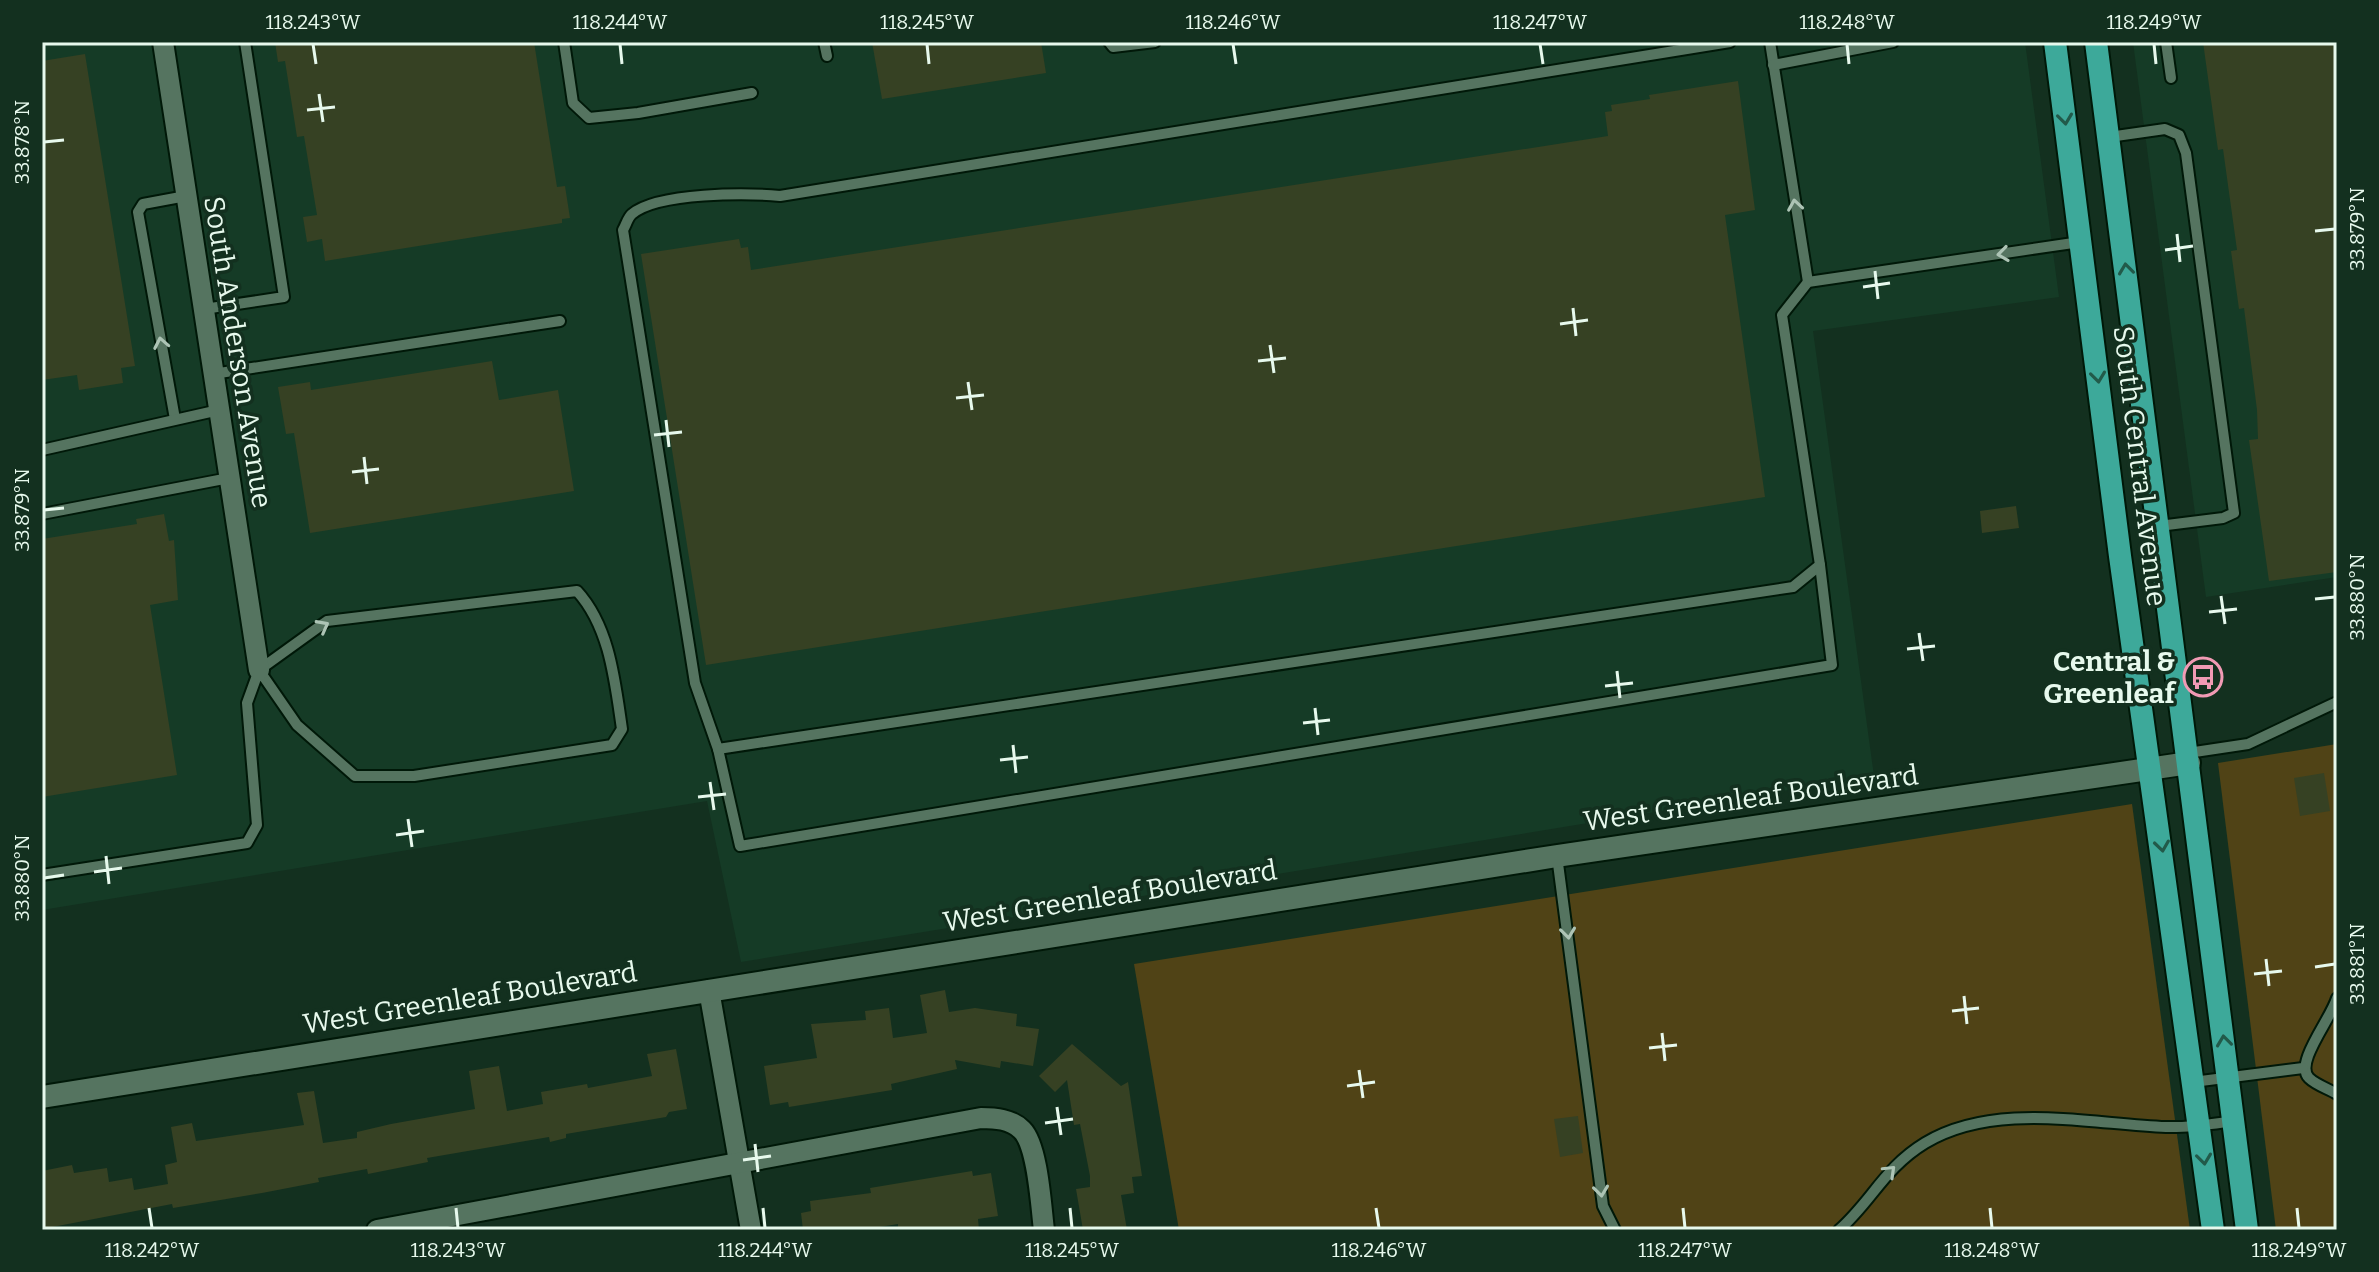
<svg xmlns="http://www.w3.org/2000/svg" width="2379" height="1272" viewBox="0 0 2379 1272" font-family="Bitter,serif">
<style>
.built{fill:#153b26}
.green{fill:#504316}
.building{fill:#364123}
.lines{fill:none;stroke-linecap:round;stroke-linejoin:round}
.service-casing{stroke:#001808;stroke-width:14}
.minor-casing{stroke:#001808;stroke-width:24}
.tertiary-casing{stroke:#001808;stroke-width:26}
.primary-casing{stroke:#001808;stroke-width:26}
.service{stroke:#557460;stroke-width:10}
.minor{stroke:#557460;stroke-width:20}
.tertiary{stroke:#557460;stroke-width:22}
.primary{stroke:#3da99a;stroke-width:22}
.oneway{stroke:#225a4a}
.oneway2{stroke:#adc4b5}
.ticks{fill:none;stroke:#e7f9ed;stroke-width:3}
.labels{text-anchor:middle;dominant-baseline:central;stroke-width:7;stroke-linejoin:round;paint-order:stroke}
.street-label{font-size:28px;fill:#e7f9ed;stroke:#13301f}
.poi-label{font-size:28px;font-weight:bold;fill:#e7f9ed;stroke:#13301f;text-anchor:end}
.neatline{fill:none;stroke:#e7f9ed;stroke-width:3}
.ticks-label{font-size:20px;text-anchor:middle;fill:#e7f9ed}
</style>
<rect width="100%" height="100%" fill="#13301f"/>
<g class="built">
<path d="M42,42h1983l34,255 -246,34 61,445 -1133,186 -34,-161 -665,109z"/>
<path d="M2133,42h204v535l-131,20z"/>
</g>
<g class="green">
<path d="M2337,744v486h-61l-58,-467z"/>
<path d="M2132,804l58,426h-1011l-45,-266z"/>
</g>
<g class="building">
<path d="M275,42h259l23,145 8,-1 5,32 -8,1v4l-237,38 -3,-22 -15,3 -4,-25 14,-2 -13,-79 -7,1 -12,-76 -7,1z"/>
<path d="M872,42h169l5,31 -164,26z"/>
<path d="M2203,42h134v530l-68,9 -20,-141 9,-1 -1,-29 -13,-102 -5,1 -8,-58 6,-1 -14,-101 -5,1z"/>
<path d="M85,54l50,312 -14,2 2,15 -44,7 -2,-15 -35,5v-319z"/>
<path d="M1738,81l17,129 -30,5 40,282 -1059,168 -65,-411 98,-15 2,9 7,-1 3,23 857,-134 -3,-24 7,-1 -1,-6 39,-6 -1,-4z"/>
<path d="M492,361l7,39 59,-10 16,101 -264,42 -16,-100 -8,1 -8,-47 32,-5 1,8z"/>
<path d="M2016,506l3,22 -37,5 -2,-22z"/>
<path d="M164,514l5,27 5,-1 4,60 -28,5 27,170 -135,22v-258l95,-15 -1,-5z"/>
<path d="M2324,773l6,38 -30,5 -6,-38z"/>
<path d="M945,990l4,22 26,-4 42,6 -1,12 23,3 -6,37 -32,-5 -1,7 -45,-8 2,9 -66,15 1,6 -103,17 -1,-5 -18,3 -6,-39 53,-8 -6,-34 55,-4 -1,-9 24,-3 4,30 34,-5 -7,-38z"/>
<path d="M1072,1044l49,42 7,-4 14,94 -10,1 2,16 -13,2 6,35h-44l-7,-41 14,-2v-11l-10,-52 -6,1 -7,-45 -12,12 -16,-16z"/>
<path d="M676,1049l11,60 -18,3 -3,5 -100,17v4l-16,4 -1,-5 -122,21 1,4 -60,12 -1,-5 -49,9 1,4 -57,11 -89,15 -1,-4 -130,25v-58l30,-6 2,8 33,-5 2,14 23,-4 2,12 34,-6 -3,-19 12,-3 -6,-35 21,-4 4,18 108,-16 -7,-32 17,-2 9,52 34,-5v-6l34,-8 84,-15 -6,-38 30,-5 8,45 36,-7 -2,-12 46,-8 1,4 64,-12 -5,-22z"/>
<path d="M1578,1116l5,37 -23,4 -6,-38z"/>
<path d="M972,1171l1,5 18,-3 7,43 -20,3 1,11h-81v-6l-37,6h-58l-2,-17 10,-2 -1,-10 61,-8 -1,-5z"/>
</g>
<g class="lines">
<defs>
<g id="service">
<path d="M564,42l9,61 16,15 49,-5 114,-20"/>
<path d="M824,42l3,14"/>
<path d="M1109,42l4,5 42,-5"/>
<path d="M1730,42l-950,154c-32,-3 -122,-4 -148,18 -4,3 -6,11 -9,16l72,453 23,66 1075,-162 27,-22 -38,-250 26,-33 272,-40"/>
<path d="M1770,42l38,240"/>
<path d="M2166,42l5,36"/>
<path d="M1773,65l120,-23"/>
<path d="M2109,137l56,-8 14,6 7,18 48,360 -11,5 -64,8"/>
<path d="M204,309l80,-12 -39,-255"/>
<path d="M213,374l347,-53"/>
<path d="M175,419l-37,-207 5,-8 43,-8"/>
<path d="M42,450l177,-40"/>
<path d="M42,514l187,-36"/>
<path d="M718,749l22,97 1092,-181 -12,-100"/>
<path d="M2188,753l60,-9 89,-42"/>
<path d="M1557,856l46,350 12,24"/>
<path d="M42,875l205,-32 10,-18 -10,-122 12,-33 68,-49 250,-30c33,36 38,91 45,138l-10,16 -198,31h-59l-58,-51 -38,-55"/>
<path d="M2337,998c-6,21 -43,65 -28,80 7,7 20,11 28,16"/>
<path d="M2193,1082l110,-14"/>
<path d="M1839,1230c33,-29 45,-62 86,-87 70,-42 164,-19 241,-16 23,1 46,-3 68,-6"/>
</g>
<g id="minor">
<path d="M163,42l96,628"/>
<path d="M709,990l42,240"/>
<path d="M377,1230l604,-112c14,0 30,1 41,12 16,16 19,77 22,100"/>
</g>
<path id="tertiary" d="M42,1097l1515,-241 632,-93"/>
<g id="primary">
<path d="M2055,42l65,514 93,674"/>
<path d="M2096,42l151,1188"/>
</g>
</defs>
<use href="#service" class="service-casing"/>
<use href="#minor" class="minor-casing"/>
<use href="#tertiary" class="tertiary-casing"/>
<use href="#primary" class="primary-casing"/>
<use href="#service" class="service"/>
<use href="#minor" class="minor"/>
<use href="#tertiary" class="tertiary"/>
<use href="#primary" class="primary"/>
</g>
<defs><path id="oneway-chevron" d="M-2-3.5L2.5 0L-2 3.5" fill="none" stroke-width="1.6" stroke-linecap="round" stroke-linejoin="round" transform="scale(2)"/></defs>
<g class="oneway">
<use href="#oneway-chevron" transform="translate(2065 119) rotate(83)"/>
<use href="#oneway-chevron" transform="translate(2126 269) rotate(-97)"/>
<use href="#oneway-chevron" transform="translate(2098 377) rotate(83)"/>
<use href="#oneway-chevron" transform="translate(2162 846) rotate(82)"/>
<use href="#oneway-chevron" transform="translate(2224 1041) rotate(-97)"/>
<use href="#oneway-chevron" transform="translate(2204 1159) rotate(83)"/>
</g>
<g class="oneway2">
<use href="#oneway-chevron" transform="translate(1795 205) rotate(-99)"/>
<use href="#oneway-chevron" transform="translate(2003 254) rotate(172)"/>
<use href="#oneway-chevron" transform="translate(161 343) rotate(-101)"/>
<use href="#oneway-chevron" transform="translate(323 626) rotate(-28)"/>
<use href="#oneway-chevron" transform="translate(1568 933) rotate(83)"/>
<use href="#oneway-chevron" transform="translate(1890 1171) rotate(-44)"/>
<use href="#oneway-chevron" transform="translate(1601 1191) rotate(83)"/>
</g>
<path class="ticks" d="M313,44l3,20M620,44l2,20M927,44l2,20M1233,44l3,20M1540,44l3,20M1847,44l2,20M2154,44l2,20M319,94l4,28M307,110l28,-3M44,142l20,-2M2315,231l20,-2M2177,234l3,28M2165,250l28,-4M1875,271l3,28M1863,287l27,-4M1573,308l3,28M1560,324l28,-4M1270,345l4,28M1258,361l28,-3M968,382l4,28M956,398l28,-3M666,420l3,27M654,435l28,-3M364,457l3,27M352,472l27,-3M44,510l20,-2M2221,596l4,28M2315,599l20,-2M2209,612l28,-3M1919,633l4,28M1907,649l28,-3M1617,671l3,27M1605,686l28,-3M1315,708l3,27M1303,723l27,-3M1013,745l3,28M1000,760l28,-3M710,782l4,28M698,797l28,-3M408,819l4,28M396,835l28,-4M106,856l3,28M94,872l28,-4M44,878l20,-3M2266,959l3,27M2315,967l20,-3M2254,974l28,-3M1964,996l3,28M1952,1011l27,-3M1662,1033l3,28M1649,1048l28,-3M1359,1070l4,28M1347,1086l28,-4M1057,1107l4,28M1045,1123l28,-4M755,1144l3,28M743,1160l28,-4M149,1208l3,20M456,1208l2,20M763,1208l2,20M1070,1208l2,20M1376,1208l3,20M1683,1208l2,20M1990,1208l2,20M2297,1208l2,20"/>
<defs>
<symbol id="bus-ring" viewBox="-11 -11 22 22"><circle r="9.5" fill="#13301f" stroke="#f19ab4" stroke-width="1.5"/><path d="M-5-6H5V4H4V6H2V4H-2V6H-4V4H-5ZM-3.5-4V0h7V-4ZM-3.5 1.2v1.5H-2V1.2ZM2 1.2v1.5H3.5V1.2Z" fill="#f19ab4"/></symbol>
</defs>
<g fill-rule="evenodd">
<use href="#bus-ring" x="2181" y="655" width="44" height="44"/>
</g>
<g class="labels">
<g class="street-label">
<text transform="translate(238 352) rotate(81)">South Anderson Avenue</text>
<text transform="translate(2140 466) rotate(83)">South Central Avenue</text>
<text transform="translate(1751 798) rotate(-8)">West Greenleaf Boulevard</text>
<text transform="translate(1110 896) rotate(-9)">West Greenleaf Boulevard</text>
<text transform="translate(470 998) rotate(-9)">West Greenleaf Boulevard</text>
</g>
<g class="poi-label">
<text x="2175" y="661">Central &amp;<tspan x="2175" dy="32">Greenleaf</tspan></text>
</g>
</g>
<rect width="2379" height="1272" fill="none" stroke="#13301f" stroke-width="88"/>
<rect x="44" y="44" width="2291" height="1184" class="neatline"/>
<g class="ticks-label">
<text x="313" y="29">118.243°W</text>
<text x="620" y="29">118.244°W</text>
<text x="927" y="29">118.245°W</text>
<text x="1233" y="29">118.246°W</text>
<text x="1540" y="29">118.247°W</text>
<text x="1847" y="29">118.248°W</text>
<text x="2154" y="29">118.249°W</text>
<text transform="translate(22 142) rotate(-90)" y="7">33.878°N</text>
<text transform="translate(2357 229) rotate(-90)" y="7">33.879°N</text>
<text transform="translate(22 510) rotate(-90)" y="7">33.879°N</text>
<text transform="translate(2357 597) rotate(-90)" y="7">33.880°N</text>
<text transform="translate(22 878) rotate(-90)" y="7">33.880°N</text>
<text transform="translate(2357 964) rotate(-90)" y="7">33.881°N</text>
<text x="152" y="1257">118.242°W</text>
<text x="458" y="1257">118.243°W</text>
<text x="765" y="1257">118.244°W</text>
<text x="1072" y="1257">118.245°W</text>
<text x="1379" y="1257">118.246°W</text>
<text x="1685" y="1257">118.247°W</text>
<text x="1992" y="1257">118.248°W</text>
<text x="2299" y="1257">118.249°W</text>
</g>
</svg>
